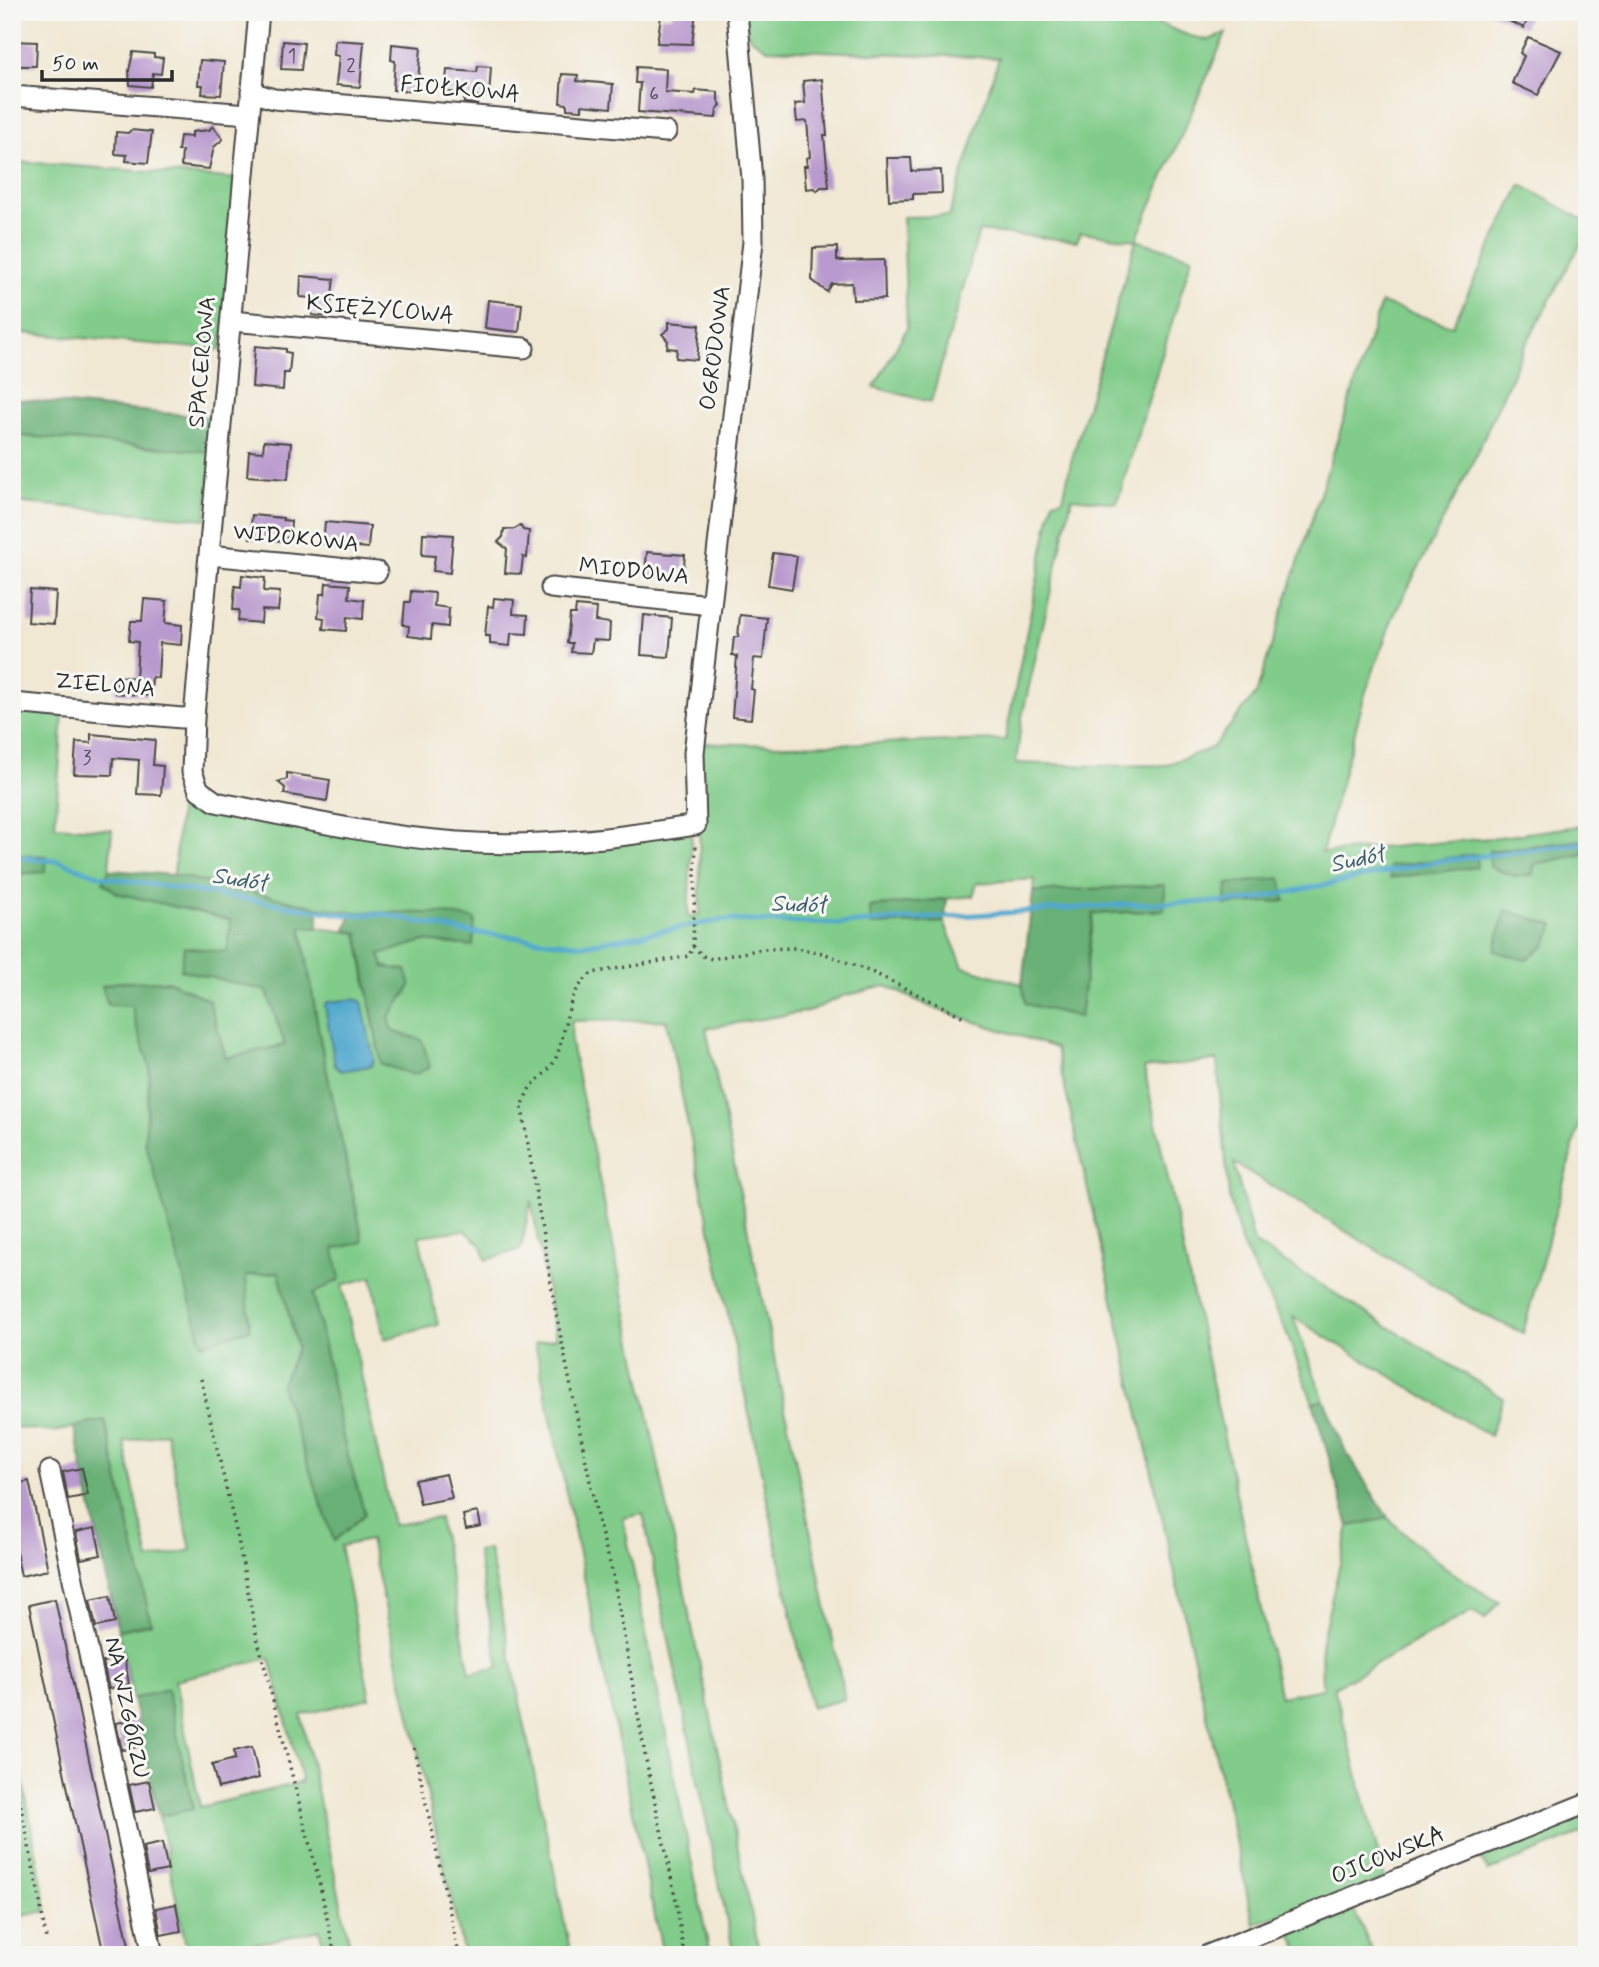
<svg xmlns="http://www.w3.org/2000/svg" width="1599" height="1967" viewBox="0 0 1599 1967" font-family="Mynerve,sans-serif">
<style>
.green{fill:#81cc8a;stroke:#567c5a;stroke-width:2;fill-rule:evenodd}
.forest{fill:#68b076;stroke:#4a6e50;stroke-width:2}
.water{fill:#51a8ce;stroke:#3e6a7c;stroke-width:2}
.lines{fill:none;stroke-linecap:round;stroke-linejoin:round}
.stream{stroke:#51a8ce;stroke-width:5}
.building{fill:#b99ace}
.minor-casing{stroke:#494744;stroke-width:23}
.path{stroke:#494744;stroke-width:3.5;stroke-dasharray:2 5;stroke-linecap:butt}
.minor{stroke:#fff;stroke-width:19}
.labels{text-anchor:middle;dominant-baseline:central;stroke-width:6;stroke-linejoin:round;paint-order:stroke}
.number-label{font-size:19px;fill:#4e4754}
.street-label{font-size:23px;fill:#2b2b2b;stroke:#f6f6f2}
.water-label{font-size:24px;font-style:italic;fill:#3a5d6c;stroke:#f6f6f2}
</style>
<rect width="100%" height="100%" fill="#f6f6f2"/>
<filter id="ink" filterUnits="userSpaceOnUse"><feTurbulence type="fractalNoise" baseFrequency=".0143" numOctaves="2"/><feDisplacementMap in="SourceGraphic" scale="14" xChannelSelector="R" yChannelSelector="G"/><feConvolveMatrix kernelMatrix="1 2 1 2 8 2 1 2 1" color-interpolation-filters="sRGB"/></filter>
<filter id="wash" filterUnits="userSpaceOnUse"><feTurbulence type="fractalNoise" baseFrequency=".00686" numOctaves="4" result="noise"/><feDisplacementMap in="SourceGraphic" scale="28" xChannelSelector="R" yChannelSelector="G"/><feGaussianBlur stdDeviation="1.57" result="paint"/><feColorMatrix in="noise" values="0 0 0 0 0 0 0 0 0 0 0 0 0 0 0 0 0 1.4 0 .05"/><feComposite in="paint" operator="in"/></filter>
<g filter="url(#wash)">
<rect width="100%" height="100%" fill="#f1e8d3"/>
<g class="green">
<path d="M743,12h387l60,24 19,4 17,-7 -90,207 56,17 -75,246 -45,-5 -50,219 -6,46 79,3 70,-1 47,-17 44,-54 125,-391 71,23 69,-141 66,37v10l-62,114 -53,118 -79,153 -28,77 -43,159 169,-15 96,-13v270l-64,238 -47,-22 -242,-148 20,80 249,155 -13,38 -197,-119 31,83 -11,3 -29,-76 -42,-82 -13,-48 -12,-137 -73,8 136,629 42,-8 -1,-46 28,-117 39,-8c35,34 68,60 111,84l-14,17 -13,-8 -138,76 51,192 -131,45 -198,-876 -123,-40 -47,-22 -43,10 -33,15 -104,17 139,671 -34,9 -145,-688 -94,1 -1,22 189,912h-26l-91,-441 -20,4 87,437h-47l-128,-612 21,-5 -25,-138 -10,49 -35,11 -4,-14 -17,-16 -46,6 19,89 -54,14 -12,-62 -30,8 51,240 46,-7 31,155 29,-6 -22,-116 12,-2 82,406h-107l-94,-415 -30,6 30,152 -69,17 51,240h-27l-5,-25 -116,25h-16l-29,-139 34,-7 -26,-120 -34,10 -15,-69 32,-6 -45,-204 -51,12 -42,-5v-553l33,-2 2,-15 -35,-2v-144l51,5 -8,110 57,4 -3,40 -6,12 14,11 115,27 -5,32 -45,18 85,21 18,54 -60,13 -107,-76 -15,4 29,20 3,16 15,46 -5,74 101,134 33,-5 18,77 -16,38 53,155 31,-27 -20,-67 -32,-154 21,-44 29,-8 -43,-202 -19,-113 56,7 24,131 11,-33 -3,-14 22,-31 -5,-15 -22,-4 -4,-13 44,-13 49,5 -121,-34 -34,-5 -144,-32 7,-88 32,22 243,36 236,-14 -4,86 12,-3 -1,-171 89,2 217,-5 48,-239 10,-2 8,-37 65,-222 -55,-8 -4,9 -98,-10 -48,171 -57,-15 33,-59 -4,-111 46,-1 50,-158 -232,-9 -18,-12zM1583,840l1,14 -50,10zM1035,879l-2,13 131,-7 -1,25 -70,4 -13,103 -53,-13 -5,-20 -59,-17 -19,-45 -73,3 -1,-18 103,-11 4,-13zM166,1433l25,117 -42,10 -25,-118zM270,1658l32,124 -102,25 -25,-127z"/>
<path d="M12,161l225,18 -16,171 -209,-18z"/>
<path d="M12,435l200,17 -6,67 -194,-17z"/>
<path d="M12,1721l35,190 -35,7z"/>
<path d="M1587,1811v20l-2,1 -97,39 -9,-14z"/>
<path d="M1352,1905l22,50h-73l-13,-28z"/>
</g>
<g class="forest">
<path d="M12,399l204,19 -4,34 -200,-17z"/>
<path d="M1583,840l1,14 -49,10 -3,11 -18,1 -24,-9 -1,-16z"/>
<path d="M1477,854v13l-87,11v-12z"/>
<path d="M12,855l35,1 -2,16 -33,2z"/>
<path d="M109,870l65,5 144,32v21l-17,-1 19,112 43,203 -29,7 6,30 -27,15 32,153 20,67 -31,27 -53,-155 16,-38 -18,-76 -33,4 4,53 -48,15 -57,-203 5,-73 -15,-46 -3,-16 -24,-1 -6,-19 16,-4 51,-1 40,19 17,58 59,-13 -18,-54 -86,-21 3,-23 43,5 4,-32 -114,-27 -14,-11z"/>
<path d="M1281,878l4,23 -61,4 4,-21z"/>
<path d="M1165,885l-1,25 -71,4 -13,103 -54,-13 -4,-20 11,-92z"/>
<path d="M947,899l-3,23 -73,3 -1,-18z"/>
<path d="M1505,910l49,15 -9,21 -20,14 -30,-9z"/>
<path d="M352,912l89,1 34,6 -2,27 -49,-5 -44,13 4,13 22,3 5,16 -22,31 3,14 30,9 8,27 -16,8 -33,-11 -23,-131 -12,-2z"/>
<path d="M1324,1400l21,50 43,68 -39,8 -36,-123z"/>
<path d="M105,1420l46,203 -33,7 -44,-203z"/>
<path d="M167,1689l26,120 -34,7 -26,-117z"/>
</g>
<path class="water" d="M355,999l7,3 12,58 -3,6 -30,5 -6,-5 -10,-61 3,-3z"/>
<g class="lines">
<path class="stream" d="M12,857l46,4 46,16 243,38 36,-1 77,17 123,14 140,-25 118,4 295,-20 110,-3 188,-39 153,-19"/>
</g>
<g id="blocks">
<g class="building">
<path d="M672,12h24l-4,32 -35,-1 4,-27 11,1z"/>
<path d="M1489,12h41l-6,16z"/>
<path d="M1528,37l33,14 -23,44 -26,-12 12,-27 -4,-3z"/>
<path d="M335,40l29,2 -4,45 -24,-2 3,-29 -5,-1z"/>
<path d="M12,41l25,1 -1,24h-24z"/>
<path d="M283,41l21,2 -3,27 -20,-1z"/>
<path d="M392,44l29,3 -4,45 -24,-2 2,-29 -4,-1z"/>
<path d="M133,52l21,2v3l9,1 -2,16 -8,-1 -2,14 -21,-2 -1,-14z"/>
<path d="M200,60l24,2 -3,33 -19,-1 1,-9h-5z"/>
<path d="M478,66l13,1 -2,30 -12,-1v8l-13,-1 1,-10 -20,-1 2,-22 30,2z"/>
<path d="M636,67l30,2 -1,23 30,2 1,-4 22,2v8l3,5 -4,4 -1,9 -78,-6 2,-29h-5z"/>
<path d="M562,74l16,1 -1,6 36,3 -2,24 -29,-3v5l-15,-1v-5l-7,-1z"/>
<path d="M822,79l5,56h-3l5,52h-8l-4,4 -3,-3 -8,1 -2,-23h3l-1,-8 4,-1 -3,-36 -10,1 -2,-18 10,-1 -2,-22z"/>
<path d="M213,126l10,13 -9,8 -5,22 -28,-3 1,-15h-4l2,-15 12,1v-5l17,-2z"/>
<path d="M131,130l21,2 -4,31 -22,-2 1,-6 -12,-1 1,-22 12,1z"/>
<path d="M887,158h24l1,13 29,-1 1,23 -29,1v5l-24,1z"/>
<path d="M837,247v13l4,1 43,-1 1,39 -32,1 -1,-17 -20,1 -5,8 -15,-12 1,-32z"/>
<path d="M301,276l33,3 -5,38 -17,-2 1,-17 -13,-1z"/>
<path d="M488,300l34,4 -3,28 -34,-4z"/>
<path d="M669,322l31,3 -3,35 -21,-2 1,-9 -10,-1 1,-7 -6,-7 7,-5z"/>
<path d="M255,346l31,3v3l5,1 -2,20h-5l-1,17 -31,-3z"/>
<path d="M264,441l27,2 -3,36 -41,-3 2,-25 14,1z"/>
<path d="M252,515l31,3v2l8,1 -1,17 -8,-1 -1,4 -31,-3z"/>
<path d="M325,522l45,4 -2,22 -45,-4z"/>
<path d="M520,525l3,5 6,1 -2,27 -4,-1 -2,17 -16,-1 2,-24 -9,-7 5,-5 1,-8h11z"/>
<path d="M423,533l30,2 -3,38 -17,-2 2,-15 -13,-1z"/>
<path d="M647,552l38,3 -2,21 -10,-1v3l-28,-3z"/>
<path d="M773,553l24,3 -5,33 -24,-4z"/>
<path d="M242,575l23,3 -1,13 16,1 -2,19 -16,-1 -1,13 -23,-2 1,-11h-6l2,-24 6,1z"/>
<path d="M326,583l24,2 -1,13 15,2 -1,19 -16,-2 -1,14 -23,-2 1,-11 -6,-1 2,-23h5z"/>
<path d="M30,590l26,2 -2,32 -26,-2z"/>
<path d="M411,591l24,2 -1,13 15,2 -1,19 -16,-2 -1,14 -23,-3 1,-10 -6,-1 2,-23h5z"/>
<path d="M494,598l20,2 -1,14 15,1 -1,19 -16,-1 -1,13 -20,-2v-8h-5l3,-30 5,1z"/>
<path d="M144,599l23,2 -2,22 17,2 -1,20 -21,-2 -2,35 -6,-1 -1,19 -36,-3 1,-17 20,2 2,-36 -9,-1 2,-20h11z"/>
<path d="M576,606l20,2 -1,13 15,2 -1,18 -16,-1 -2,13 -20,-1 1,-9h-5l3,-29h5z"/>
<path d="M644,615l28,3 -3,39 -28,-2z"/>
<path d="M740,615l27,3 -4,41 -9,-1 -3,31 3,1 -3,29 -19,-2 5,-61 -5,-1 2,-18h4z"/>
<path d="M91,734l64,6 -2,25 10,1 -2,29 -24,-1 2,-34 -26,-2 -1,17 -38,-1 2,-32 15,1z"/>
<path d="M287,773l43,7 -3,21 -43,-7 1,-6 -7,-6 9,-3z"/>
<path d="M82,1468l6,27 -20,4 -5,-27z"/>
<path d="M446,1474l6,24 -32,6 -5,-24z"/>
<path d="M29,1481l19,89 -27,6 -9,-44v-47z"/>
<path d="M478,1512l3,14 -15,3 -3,-14z"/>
<path d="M95,1528l6,27 -20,4 -5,-27z"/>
<path d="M110,1596l5,27 -19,4 -6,-27z"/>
<path d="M55,1599l36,170 40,186h-27l-35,-160 -40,-190z"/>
<path d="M124,1657l5,27 -20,5 -6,-27z"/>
<path d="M136,1719l6,27 -20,4 -6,-27z"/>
<path d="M252,1747l7,31 -41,10 -6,-23 23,-6 -1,-8z"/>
<path d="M149,1781l6,27 -20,4 -6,-27z"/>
<path d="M162,1843l6,27 -20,4 -5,-27z"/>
<path d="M176,1904l5,27 -20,4 -5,-27z"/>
</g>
</g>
</g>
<g filter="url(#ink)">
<use href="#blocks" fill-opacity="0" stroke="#494744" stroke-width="2"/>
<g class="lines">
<defs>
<g id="minor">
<path d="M259,12l-65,705 -2,55 7,18 17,12c80,16 161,34 242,40 80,6 159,-4 238,-17l-2,-72 59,-511 -1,-63 -15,-167"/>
<path d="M251,92l23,7 392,33"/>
<path d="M12,96l237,18"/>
<path d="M232,321l292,27"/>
<path d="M210,555l167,17"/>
<path d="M551,588l160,17"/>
<path d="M12,703l170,15 12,-1"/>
<path d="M50,1471l103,484"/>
<path d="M1208,1955l379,-152"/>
</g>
</defs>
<use href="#minor" class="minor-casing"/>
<g class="path">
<path d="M693,946l10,10 9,3 50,-10 33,-1 28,5 53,21 90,44"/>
<path d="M201,1379l38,165 16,85 64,252 16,74"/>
<path d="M414,1748l45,207"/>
<path d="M12,1764l27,131 7,44"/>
<path d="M684,1955l-8,-55 -30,-140 -33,-186 -15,-53 -43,-213 -33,-200c2,-6 4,-14 8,-20 9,-11 22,-18 27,-33 12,-31 6,-58 35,-82l97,-17 4,-10 3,-104"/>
</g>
<use href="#minor" class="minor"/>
</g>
</g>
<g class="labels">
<g class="number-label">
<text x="292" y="56">1</text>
<text x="351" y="66">2</text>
<text x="654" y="94">6</text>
<text x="87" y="758">3</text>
</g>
<g class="street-label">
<text transform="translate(460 90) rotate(5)">FIOŁKOWA</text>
<text transform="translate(380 310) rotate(5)">KSIĘŻYCOWA</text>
<text transform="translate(716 348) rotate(-83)">OGRODOWA</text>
<text transform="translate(203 362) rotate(-85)">SPACEROWA</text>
<text transform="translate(296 539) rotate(6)">WIDOKOWA</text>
<text transform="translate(634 572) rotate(6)">MIODOWA</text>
<text transform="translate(105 686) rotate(5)">ZIELONA</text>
<text transform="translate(126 1708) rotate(78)">NA WZGÓRZU</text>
<text transform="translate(1388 1856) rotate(-22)">OJCOWSKA</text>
</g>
<g class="water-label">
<text transform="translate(1357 860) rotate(-12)">Sudół</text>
<text transform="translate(239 880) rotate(9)">Sudół</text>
<text transform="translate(798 905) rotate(2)">Sudół</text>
</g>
</g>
<rect width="1599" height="1967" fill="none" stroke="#f6f6f2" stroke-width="42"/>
<path d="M42 70v10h130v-10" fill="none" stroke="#2b2b2b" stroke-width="3.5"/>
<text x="52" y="70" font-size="21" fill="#2b2b2b" stroke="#f6f6f2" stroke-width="5" paint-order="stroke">50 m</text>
</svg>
